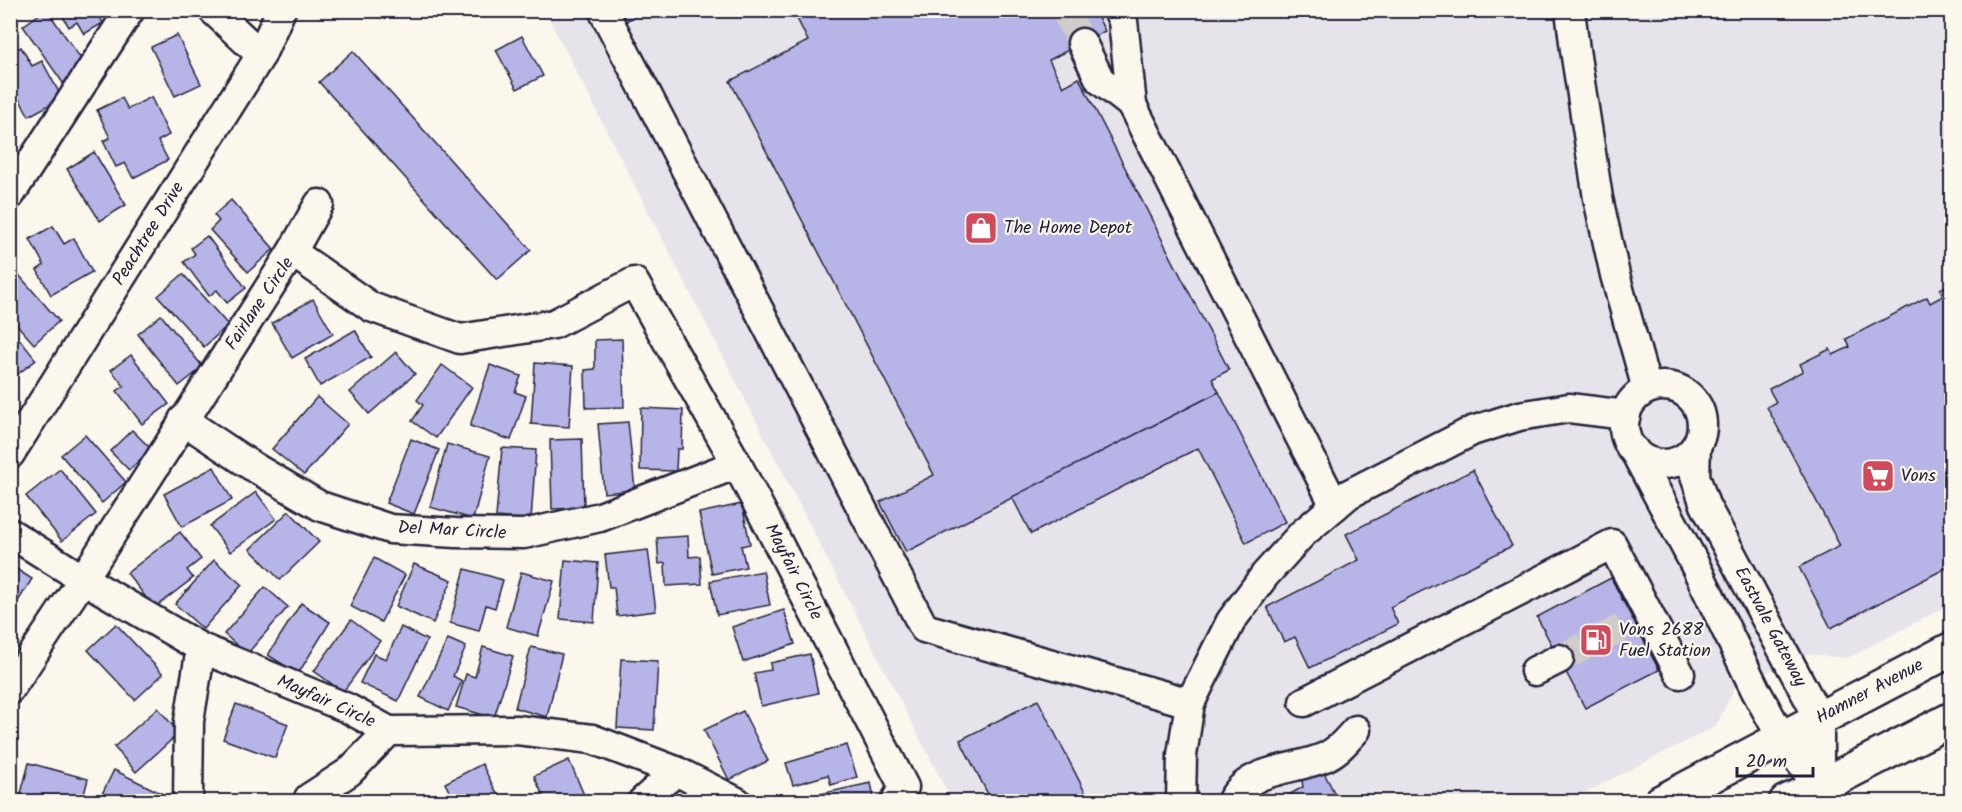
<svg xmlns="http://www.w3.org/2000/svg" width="1962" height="812" viewBox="0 0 1962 812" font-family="Kalam,sans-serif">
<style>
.built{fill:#e7e3ea}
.building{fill:#b7b5e7;stroke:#22223b;stroke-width:1.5}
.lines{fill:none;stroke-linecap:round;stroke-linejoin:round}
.minor-tunnel{stroke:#d0ccc9;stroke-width:28;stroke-dasharray:28 14;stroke-linecap:butt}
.minor-casing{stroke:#22223b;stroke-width:33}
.major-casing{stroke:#22223b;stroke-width:38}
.minor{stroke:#fbf7ec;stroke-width:28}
.major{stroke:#fbf7ec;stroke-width:33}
.labels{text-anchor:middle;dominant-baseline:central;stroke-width:4.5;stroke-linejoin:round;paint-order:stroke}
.poi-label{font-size:18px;fill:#22223b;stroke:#fbf7ec;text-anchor:start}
.street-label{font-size:18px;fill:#22223b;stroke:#fbf7ec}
</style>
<rect width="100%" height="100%" fill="#fbf7ec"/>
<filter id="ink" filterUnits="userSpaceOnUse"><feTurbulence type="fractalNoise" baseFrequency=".0167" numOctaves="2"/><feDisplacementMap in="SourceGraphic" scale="12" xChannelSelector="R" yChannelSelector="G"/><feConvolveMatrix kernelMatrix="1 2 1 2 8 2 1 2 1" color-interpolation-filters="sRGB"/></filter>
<g filter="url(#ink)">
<path class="built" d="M545,11h1406v593l-103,54 -41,-4 -72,33 -19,39 -147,75h-617z"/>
<g class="building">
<path d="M45,10h2l39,56 -23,17 -40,-57z"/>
<path d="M59,10h37l7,13 -19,11 -7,-12 -8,5z"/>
<path d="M620,10h26l-20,11z"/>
<path d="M793,10h301l11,21 -56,29 14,27 16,-9 150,292 -17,9 7,13 -313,160 -26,-50 54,-27 -204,-394 78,-40z"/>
<path d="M177,35l24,49 -26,12 -24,-49z"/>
<path d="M522,36l21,40 -26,13 -21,-39z"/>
<path d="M21,47l11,19 10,-5 20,37 -33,18 -19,-33v-30z"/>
<path d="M353,51l178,199 -34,30 -178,-198z"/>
<path d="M151,97l18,38 -11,6 10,19 -35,18 -8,-15 -9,4 -13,-26 7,-3 -13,-28 25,-12 6,11z"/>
<path d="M94,152l32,53 -26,16 -33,-52z"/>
<path d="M231,200l43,49 -26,23 -38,-42 9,-9 -5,-6z"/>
<path d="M53,226l11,18 10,-6 18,34 -41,23 -14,-25 7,-5 -14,-26z"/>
<path d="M207,236l39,52 -19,15 -10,-13 -8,6 -25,-34 11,-8 -4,-6z"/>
<path d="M18,274l41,47 -25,23 -24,-27v-37z"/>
<path d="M183,274l45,51 -24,22 -46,-51z"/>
<path d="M1952,283v282l-121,63 -32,-61 41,-21 -73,-139 9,-5 -7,-13 34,-18 -3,-7 30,-15 3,6 17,-8 -4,-8 81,-42 3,6 13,-7 -3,-7z"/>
<path d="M313,299l20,35 -41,24 -20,-35z"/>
<path d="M161,315l42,52 -24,19 -41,-52z"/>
<path d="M10,327l26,33 -26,20z"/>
<path d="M355,330l16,27 -51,29 -15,-27z"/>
<path d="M622,339l2,68 -38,1 -1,-38 10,-1v-29z"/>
<path d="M396,352l19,22 -46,40 -19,-22z"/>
<path d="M131,355l38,49 -27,20 -25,-33 7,-5 -13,-16z"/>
<path d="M535,363l38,3 -4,61 -38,-3z"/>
<path d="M442,365l30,22 -36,51 -24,-17 11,-16 -6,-5z"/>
<path d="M490,365l31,11 -6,16 11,4 -15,44 -41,-14z"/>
<path d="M1219,392l66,130 -39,21 -48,-95 -167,86 -19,-37z"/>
<path d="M317,397l31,27 -44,51 -32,-26z"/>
<path d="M641,408l42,2 -1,39h-5l-1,22 -36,-1z"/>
<path d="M628,422l7,68 -31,3 -6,-69z"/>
<path d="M132,430l19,19 -22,21 -19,-19z"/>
<path d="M85,435l41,47 -24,21 -41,-48z"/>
<path d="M411,439l28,11 -25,64 -28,-11z"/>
<path d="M582,439l2,69 -32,1 -2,-69z"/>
<path d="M447,444l43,12 -17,63 -43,-12z"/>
<path d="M502,448l34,2 -5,70 -35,-3z"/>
<path d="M214,467l18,33 -50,27 -18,-33z"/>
<path d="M60,469l36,45 -34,27 -36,-45z"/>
<path d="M1473,470l39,76 -122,61 8,17 -88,44 -15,-31 -11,5 -17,-35 92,-47 -13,-26z"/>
<path d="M256,492l20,27 -46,33 -20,-26z"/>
<path d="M742,504l8,40 -9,2 5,21 -34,7 -13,-61z"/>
<path d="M289,511l30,31 -39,38 -30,-31z"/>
<path d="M180,532l21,27 -14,11 6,8 -39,30 -27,-35z"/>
<path d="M688,536l1,21 11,-1 2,28 -36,2 -1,-23 -6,1 -2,-26z"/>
<path d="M648,550l8,61 -39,5 -3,-29h-5l-4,-32z"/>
<path d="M374,558l31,17 -24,47 -31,-16z"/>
<path d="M214,560l28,25 -39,44 -28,-25z"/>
<path d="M565,560l33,3 -4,59 -34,-3z"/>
<path d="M414,564l38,16 -19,43 -37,-17z"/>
<path d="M10,565l22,14 -15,24 -5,-4 -2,3z"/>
<path d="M465,569l38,11 -8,28 -9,-3 -7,26 -29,-8z"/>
<path d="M763,571l7,34 -53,10 -7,-34z"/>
<path d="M521,572l33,9 -16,55 -32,-9z"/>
<path d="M1611,578l48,92 -74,38 -48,-91z"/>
<path d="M265,587l23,20 -41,47 -23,-20z"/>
<path d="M301,603l29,19 -32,52 -30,-19z"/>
<path d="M784,610l11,34 -52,18 -11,-35z"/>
<path d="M351,620l29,21 -37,51 -29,-21z"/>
<path d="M116,624l47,50 -28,26 -47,-50z"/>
<path d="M401,627l26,13 -29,61 -38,-18 14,-29 12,5z"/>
<path d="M448,639l18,8 -13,29 9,5 -14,30 -28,-14z"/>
<path d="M483,647l30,9 -19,62 -38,-11 10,-33 9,3z"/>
<path d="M531,647l31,7 -15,63 -32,-9z"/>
<path d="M810,654l8,39 -57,13 -7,-33 17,-3 -1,-7z"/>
<path d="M621,659l37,2 -4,69 -37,-2z"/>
<path d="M1038,700l52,102h-98l-32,-62z"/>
<path d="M236,704l52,20 -13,34 -52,-19z"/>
<path d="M158,708l21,25 -43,39 -22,-25z"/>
<path d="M743,711l25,50 -39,19 -25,-50z"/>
<path d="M847,745l10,32 -26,8 -3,-10 -35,10 -7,-22z"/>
<path d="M569,760l18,42h-41l-12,-26z"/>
<path d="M29,763l59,16 -6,23 -63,-1z"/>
<path d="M482,764l18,36 -3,2h-54l9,-5 -7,-14z"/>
<path d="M1322,769l17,33h-63l27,-15 -1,-7z"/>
<path d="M114,770l55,27 -3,5h-52l-13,-6z"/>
<path d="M871,783l4,19h-63l-1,-6z"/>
</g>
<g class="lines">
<g class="minor-tunnel">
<path d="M1065,10l17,33"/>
<path d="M1559,659l75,-37"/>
</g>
<defs>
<g id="minor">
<path d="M213,10l48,45"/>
<path d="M603,10l321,618 266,75"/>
<path d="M1118,10l5,11 9,84 203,401"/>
<path d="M1570,10l5,40 23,148 17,77 32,114"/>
<path d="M1082,43l18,37 32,25"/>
<path d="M10,195l120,-185"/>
<path d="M292,252l27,-48"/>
<circle cx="1663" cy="425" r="39"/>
<path d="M183,420l69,46 68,40 70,23 66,4 68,1 76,-17 137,-53"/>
<path d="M1696,446l-1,30 10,29 114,213v69"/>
<path d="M1634,450l58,109 64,132 26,47 37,49 6,15"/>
<path d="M10,454l251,-399 20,-45"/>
<path d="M10,533l73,46 118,69 146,60 42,23 128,-1 75,9 84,32 61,31"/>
<path d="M1535,671l24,-12"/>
<path d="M10,689l73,-110 209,-327 79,55 89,32 94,-15 80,-42 103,182 167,323 -9,15"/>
<path d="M1304,702l308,-158 68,130"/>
<path d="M309,798l40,-26 40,-41"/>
<path d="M188,802l1,-81 12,-73"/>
<path d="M642,802l34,-31"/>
<path d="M1181,802l1,-47 8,-52 41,-82 34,-46 37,-41 47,-40 123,-63 47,-15 50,-8 57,7"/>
<path d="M1231,802c17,-35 63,-31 94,-45 13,-6 21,-16 31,-27"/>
</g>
<g id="major">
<path d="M1661,802l291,-153"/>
<path d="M1786,802l33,-15 133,-68"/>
</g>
</defs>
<use href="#minor" class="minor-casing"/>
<use href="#major" class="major-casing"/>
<use href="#minor" class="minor"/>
<use href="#major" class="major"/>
</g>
</g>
<defs>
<symbol id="shop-square" viewBox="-11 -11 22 22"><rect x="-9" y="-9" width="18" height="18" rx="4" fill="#d1495b" stroke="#fbf7ec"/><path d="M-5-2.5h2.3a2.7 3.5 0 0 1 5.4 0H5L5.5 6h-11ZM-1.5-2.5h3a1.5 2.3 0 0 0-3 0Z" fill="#fff"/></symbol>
<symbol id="supermarket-square" viewBox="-11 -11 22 22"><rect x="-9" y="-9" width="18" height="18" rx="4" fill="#d1495b" stroke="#fbf7ec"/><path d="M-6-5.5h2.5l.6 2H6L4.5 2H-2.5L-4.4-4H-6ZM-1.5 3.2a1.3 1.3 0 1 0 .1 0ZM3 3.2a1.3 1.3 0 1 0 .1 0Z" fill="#fff"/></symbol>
<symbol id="fuel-square" viewBox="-11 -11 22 22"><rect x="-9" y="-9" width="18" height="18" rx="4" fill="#d1495b" stroke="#fbf7ec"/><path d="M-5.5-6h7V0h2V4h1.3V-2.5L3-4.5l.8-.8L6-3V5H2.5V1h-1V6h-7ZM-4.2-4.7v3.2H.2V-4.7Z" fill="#fff"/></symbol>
</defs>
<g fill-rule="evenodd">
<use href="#shop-square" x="962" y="209" width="38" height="38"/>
<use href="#supermarket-square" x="1859" y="457" width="38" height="38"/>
<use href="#fuel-square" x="1577" y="621" width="38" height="38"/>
</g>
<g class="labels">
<g class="poi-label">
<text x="1004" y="228">The Home Depot</text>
<text x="1901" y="476">Vons</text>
<text x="1619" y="630">Vons 2688<tspan x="1619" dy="21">Fuel Station</tspan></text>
</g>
<g class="street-label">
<text transform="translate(149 234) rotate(-58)">Peachtree Drive</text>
<text transform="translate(260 304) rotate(-56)">Fairlane Circle</text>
<text transform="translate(452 531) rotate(3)">Del Mar Circle</text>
<text transform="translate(793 572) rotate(63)">Mayfair Circle</text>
<text transform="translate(1770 627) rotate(62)">Eastvale Gateway</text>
<text transform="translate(1870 692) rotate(-28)">Hamner Avenue</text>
<text transform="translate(326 702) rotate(24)">Mayfair Circle</text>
</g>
</g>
<rect width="1962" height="812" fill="none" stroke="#fbf7ec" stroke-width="36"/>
<rect x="18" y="18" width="1926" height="776" fill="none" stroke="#22223b" stroke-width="2" filter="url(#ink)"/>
<path d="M1737 767v9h76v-9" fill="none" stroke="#22223b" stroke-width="3"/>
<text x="1746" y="767" font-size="18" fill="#22223b" stroke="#fbf7ec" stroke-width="4.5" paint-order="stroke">20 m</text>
</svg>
